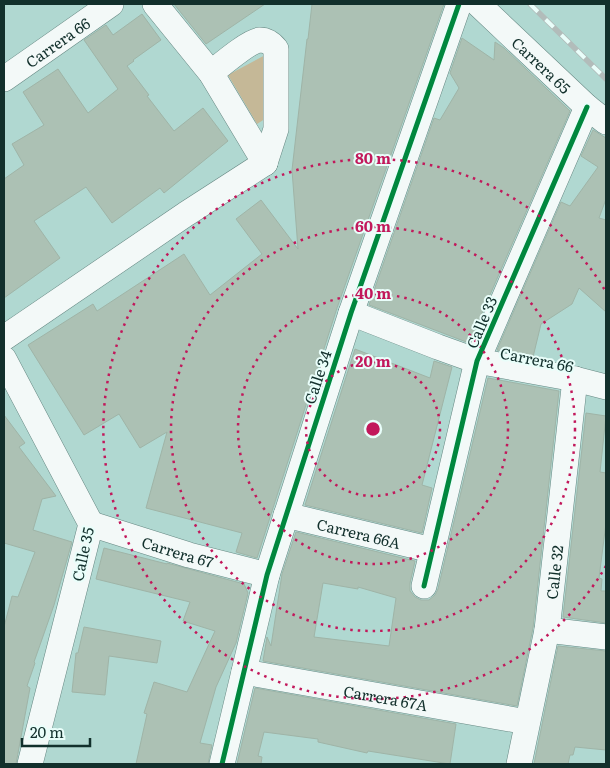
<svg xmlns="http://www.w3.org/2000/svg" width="610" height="768" viewBox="0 0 610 768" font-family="Literata,serif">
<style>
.green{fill:#c5b897}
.building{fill:#acc1b4;stroke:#9fb4a7;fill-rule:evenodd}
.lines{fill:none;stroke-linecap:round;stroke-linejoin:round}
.street-casing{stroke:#668883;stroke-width:26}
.street{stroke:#f3f9f8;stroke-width:25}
.rail-casing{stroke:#b2bcba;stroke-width:5.5}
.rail{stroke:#e9fefa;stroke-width:4;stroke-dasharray:11;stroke-linecap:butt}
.cycleway-casing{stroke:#e9fefa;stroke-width:8}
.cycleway{stroke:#00873e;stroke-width:5}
.ring{fill:none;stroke:#c2185b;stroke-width:2.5;stroke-dasharray:2.5 5}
.labels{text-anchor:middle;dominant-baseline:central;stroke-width:4;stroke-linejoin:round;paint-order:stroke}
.street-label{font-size:15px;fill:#12302c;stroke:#e9fefa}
.centre{fill:#c2185b;stroke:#e9fefa;stroke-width:2.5}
.ring-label{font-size:15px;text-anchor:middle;font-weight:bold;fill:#c2185b;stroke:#e9fefa;stroke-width:4;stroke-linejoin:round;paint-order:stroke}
</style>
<rect width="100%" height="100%" fill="#b0d8d1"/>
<path class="green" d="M269,53l-1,64 -11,7 -29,-49z"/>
<g class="building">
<path d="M174,4h91l-59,40z"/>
<path d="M312,4h132l-107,304 -80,250 -21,-6 6,-19 -96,-25 21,-76 -27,16 -21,-34 -35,21 -56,-90 65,-41 4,7 87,-57 26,41 52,-41 -26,-35 25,-19 37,49 -6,-79 15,-131h1z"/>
<path d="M142,14l19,26 -28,20 1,1 -7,5 22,29 -2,1 27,35 29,-23 25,33 -64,52 -4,-5 -48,35 -26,-36 -52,34 26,37 -56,40v-119l20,-14 -12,-21 32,-19 -21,-33 35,-23 30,44 30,-24 -34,-49 22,-15 7,10z"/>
<path d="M462,38l32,22 1,-18 9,6 66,63 -101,232 -100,-38 65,-187 6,2 19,-32 -9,-15z"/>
<path d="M593,130l13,8v61l-7,19 7,2v92l-27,-24 -7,16 -31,20 -8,33 -36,-7 64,-148 9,4 28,-39 -17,-11z"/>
<path d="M355,349l75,29 4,-17 18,6 -30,118 10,3 -10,45 -117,-28z"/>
<path d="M488,378l71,13 -26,237 -16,78 -254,-45 4,-24 4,9 11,-72 14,-42 119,29 -5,22v8l5,6 6,3h8l6,-5 3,-6zM323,583l35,6v-2l38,11 -7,48 -75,-9z"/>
<path d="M586,413l20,3 -6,56 6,1v50l-7,55 3,1 -1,12h5v32l-43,-6z"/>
<path d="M4,415l21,28 -6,4 37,49 -14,3 -9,31 39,12 -18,63 -20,57 1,1 -8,23 3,2 -14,76h-12v-137l8,-31 6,1 17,-45 -31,-9z"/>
<path d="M104,548l63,16v-1l77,21 4,9 -12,50 -20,44 -16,56 12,2 -4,19h-72l11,-50 -3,-1 10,-31 33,10 28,-61 -32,-10 7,-19 -94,-23z"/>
<path d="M84,627l77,14 -4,22 -48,-7 -4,39 -33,-3 4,-39h2z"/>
<path d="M558,646l48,5v99l-31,-3 -2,8h-3l-2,9h-34z"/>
<path d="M255,688l201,36 -6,40 -82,-13 -1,2 -49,-11v-3l-54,-7 -6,24 4,1 -1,7h-24z"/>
</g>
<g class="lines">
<defs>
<g id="street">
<path d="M155,4l56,69 54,90"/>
<path id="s1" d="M478,4l109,103 19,15"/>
<path d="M211,73c10,-8 38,-32 49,-33 8,0 12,4 16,9v80l-11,34"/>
<path id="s2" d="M4,79l107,-75"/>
<path d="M351,313l87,34 39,14 98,18 31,8"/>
<path d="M4,338l182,-124 79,-51"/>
<path d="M4,359l87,165 -61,240"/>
<path id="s3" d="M286,515l146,35"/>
<path id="s4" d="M91,524l98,31 78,20"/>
<path d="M424,586l53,-225 110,-254"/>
<path d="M547,630l59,7"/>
<path id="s5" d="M244,672l283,50"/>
<path d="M222,764l45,-189 84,-262 108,-309"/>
<path id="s6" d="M519,764l28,-134 28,-251"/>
</g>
</defs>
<use href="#street" class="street-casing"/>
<use href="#street" class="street"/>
<defs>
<path id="rail" d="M530,4l76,75"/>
</defs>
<use href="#rail" class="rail-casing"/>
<use href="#rail" class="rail"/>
<defs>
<g id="cycleway">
<path d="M424,586l53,-225 110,-254"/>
<path d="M222,764l45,-189 84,-262 108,-309"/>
</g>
</defs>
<use href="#cycleway" class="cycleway-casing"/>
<use href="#cycleway" class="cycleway"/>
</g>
<g class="ring">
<circle cx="373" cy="429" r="67"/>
<circle cx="373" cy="429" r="135"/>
<circle cx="373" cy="429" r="202"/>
<path d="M606 566A270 270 0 1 1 606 292"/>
</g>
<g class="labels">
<g class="street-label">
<text stroke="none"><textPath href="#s2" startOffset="65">Carrera 66</textPath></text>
<text stroke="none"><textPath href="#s1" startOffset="88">Carrera 65</textPath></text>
<text transform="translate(481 322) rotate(-67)">Calle 33</text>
<text transform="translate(537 359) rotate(11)">Carrera 66</text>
<text transform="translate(317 377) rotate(-72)">Calle 34</text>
<text stroke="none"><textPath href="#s3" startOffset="75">Carrera 66A</textPath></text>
<text stroke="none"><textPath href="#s4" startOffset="91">Carrera 67</textPath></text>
<text transform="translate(82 554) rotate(-78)">Calle 35</text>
<text stroke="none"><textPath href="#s6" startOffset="195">Calle 32</textPath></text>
<text stroke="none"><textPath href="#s5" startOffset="144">Carrera 67A</textPath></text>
</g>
</g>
<circle cx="373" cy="429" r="8" class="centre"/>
<g class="ring-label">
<text x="373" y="164">80 m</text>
<text x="373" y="232">60 m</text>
<text x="373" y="299">40 m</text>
<text x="373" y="367">20 m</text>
</g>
<rect width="610" height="768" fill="none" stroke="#12302c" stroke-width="10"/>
<path d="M22 738v8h68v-8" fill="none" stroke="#12302c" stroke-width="2.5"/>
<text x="30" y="738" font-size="15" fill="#12302c" stroke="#e9fefa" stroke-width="4" paint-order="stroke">20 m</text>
</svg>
